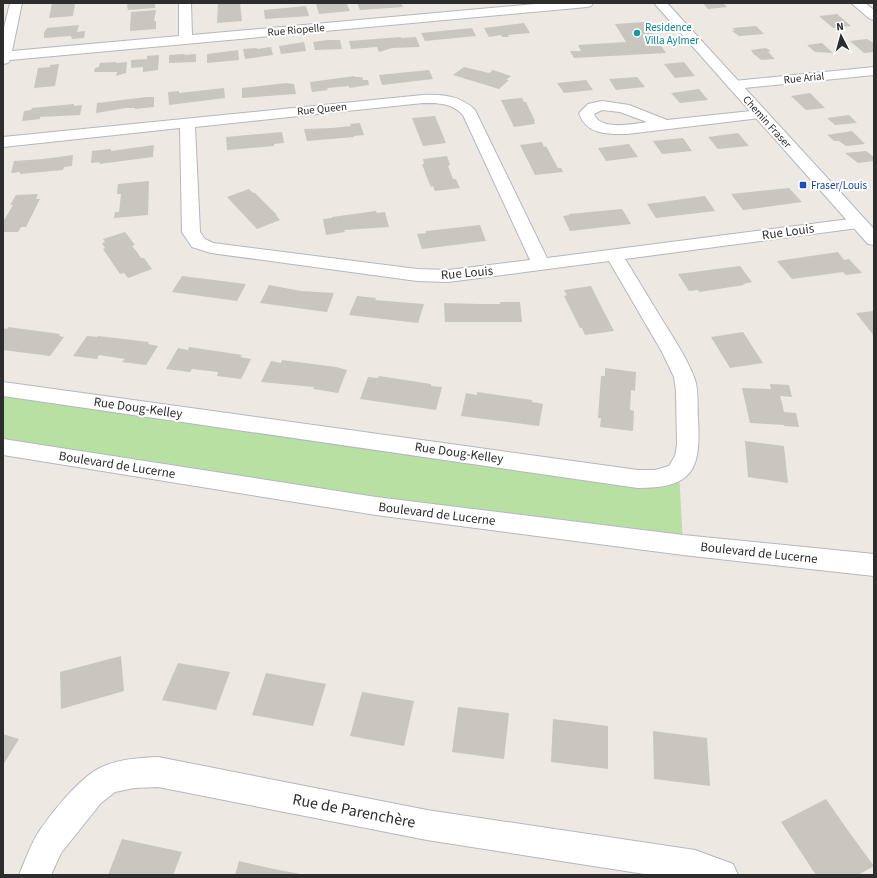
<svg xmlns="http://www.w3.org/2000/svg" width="877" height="878" viewBox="0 0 877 878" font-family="'Source Sans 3',sans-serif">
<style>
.green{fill:#b7e0a2}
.building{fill:#c9c6bf}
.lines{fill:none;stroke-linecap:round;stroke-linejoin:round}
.minor-casing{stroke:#b4b7bf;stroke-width:2}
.tertiary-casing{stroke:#b4b7bf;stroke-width:2}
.secondary-casing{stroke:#b4b7bf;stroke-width:2}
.minor{fill:#fff;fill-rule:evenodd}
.tertiary{fill:#fff;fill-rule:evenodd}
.secondary{fill:#fff;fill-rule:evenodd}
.culture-dot{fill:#0f9aa8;stroke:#fff;stroke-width:1.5}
.transit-dot{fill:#1a4fb4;stroke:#fff;stroke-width:1.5}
.labels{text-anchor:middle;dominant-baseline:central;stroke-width:4;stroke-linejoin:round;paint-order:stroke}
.far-culture-label{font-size:11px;fill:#0d838f;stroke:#fff;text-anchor:start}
.far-street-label{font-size:11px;fill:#2d2d2d;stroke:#fff}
.far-transit-label{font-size:11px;fill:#164399;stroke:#fff;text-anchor:start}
.street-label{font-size:13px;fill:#2d2d2d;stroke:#fff}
.near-street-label{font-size:16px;fill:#2d2d2d;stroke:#fff}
</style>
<rect width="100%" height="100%" fill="#ede8e1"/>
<path class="green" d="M3,389l635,90 41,-8 4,74 -680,-98z"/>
<g class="building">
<path d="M52,3h23l-2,13 -24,2z"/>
<path d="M128,3h27v5l-27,2 -1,-4z"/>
<path d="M234,3h6l2,18 -25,2 1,-19z"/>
<path d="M341,3v1h6l3,7 -31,3 -3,-10z"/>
<path d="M357,3h44l2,4 -43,3z"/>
<path d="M703,3h20l4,4 -19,2z"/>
<path d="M306,6l3,10 -44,3 -1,-9z"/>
<path d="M156,10l-2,11h2v8l-26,2 1,-19z"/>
<path d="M837,14l6,5 8,7 -18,2 -14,-12z"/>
<path d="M645,22l21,31 -92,5 -4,-7h11l-3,-6 48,-3 -11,-18z"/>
<path d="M524,23l6,10 -22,2 1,2h-7l-1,-2 -12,2 -5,-9z"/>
<path d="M79,25l-2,7 8,-1 -1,7 -12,1 -1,-3 -27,2v-5l3,-5z"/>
<path d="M756,26l8,8 -25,2 -7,-5 3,-1 -3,-2z"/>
<path d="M472,28l4,8 -51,5 -4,-8z"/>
<path d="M401,37v1l15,-1 4,10 -28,1 -13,4 -2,-5 -26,2 -2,-8z"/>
<path d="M867,39l7,4v9l-10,1 -14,-12z"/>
<path d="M328,40h12l2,9 -27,1 -2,-8z"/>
<path d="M304,42l2,9 -25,3 -2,-8z"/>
<path d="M822,43l11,10 -18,-1 -8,-7z"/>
<path d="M271,47l2,8 -28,4 -2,-10 14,-1v1z"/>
<path d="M766,48l5,3 -3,1 7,7 -14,1 -6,-5h-1l-3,-5z"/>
<path d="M238,50l1,10 -32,3v-9z"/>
<path d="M184,54l1,1 11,-1v8l-27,1v-8z"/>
<path d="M159,55l-1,15 -15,2v-5l-12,1v-8l16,-1v-3z"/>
<path d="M116,62v1l11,-1 -1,11 -10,3 1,-4h-23l1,-4 4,-1 1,-4z"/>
<path d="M684,62l11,14 -20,2 -11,-14z"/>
<path d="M59,64l-4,22 -21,2 4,-20 12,-1v-2z"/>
<path d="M464,67l25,6 4,-3 18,6 -5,4h3l-10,9 -46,-14z"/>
<path d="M429,70l4,9 -51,6 -3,-10z"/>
<path d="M355,76v1h7l1,3h5l1,5 -20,3v-2l-22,2 1,2 -16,2 -2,-10z"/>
<path d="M637,77l8,10 -29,3 -7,-11z"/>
<path d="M586,80l7,10 -29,3 -7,-10z"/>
<path d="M286,83l8,1 2,10 -54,4v-10z"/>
<path d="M224,88l1,10 -56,7 -1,-13 11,-1v2z"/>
<path d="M699,89l9,11 -28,3 -9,-10z"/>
<path d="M810,93l15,15 -19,2 -15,-14z"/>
<path d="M147,97h7v10l-19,2v-1h-9l-30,5 1,-10z"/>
<path d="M522,98l2,4h2l9,19h-1l1,3 -21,3 -13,-27z"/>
<path d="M74,104v2l8,-1 -2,10 -40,2v2l-18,2 2,-10 7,-1 1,-2z"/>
<path d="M849,115l8,8 -22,2 -8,-7z"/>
<path d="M435,116l11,27 -23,3 -11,-28z"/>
<path d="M360,123l4,12 -10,1v1l-47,4 -3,-12 28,-1 19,-2 -1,-2z"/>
<path d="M852,131l13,13 -19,2 -7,-5h-5l-7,-6z"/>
<path d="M282,132l2,11 -10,1v2l-47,4 -1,-13z"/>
<path d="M738,133l11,13 -31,3 -10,-12z"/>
<path d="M683,138l9,13 -30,3 -9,-13z"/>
<path d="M542,142l2,5 2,-1 12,22h3l2,4 -28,3 -15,-30z"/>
<path d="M629,144l9,13 -32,4 -8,-13z"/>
<path d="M154,145l-1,12 -54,7 1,-2 -9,1 1,-12 19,-2v2z"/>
<path d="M866,151l8,6v4l-16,2 -13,-10z"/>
<path d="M73,155l-1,11 -8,1 -1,3 -43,4v-2l-9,1 3,-12 29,-2z"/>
<path d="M447,156l3,9 -2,1 5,13h3l4,9 -25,3 -2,-5 -2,1 -5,-12 -4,-11h2l-1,-5z"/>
<path d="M149,181l-1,34 -34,3 1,-6h4l2,-18h-4l1,-10z"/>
<path d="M789,188l13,14 -59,8 -12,-16z"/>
<path d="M249,189l4,4h2l22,22h-1l4,5 -23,9 -30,-32z"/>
<path d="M38,194l-2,5h4l-14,28h-5l-3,5h-15v-10l10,-17h-3l6,-10z"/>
<path d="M705,196l10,15 -59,7 -9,-14z"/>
<path d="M622,209l9,15 -61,7 -7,-15 7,-1 -1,-1z"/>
<path d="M376,211l1,2 8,-1 4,15 -45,3 1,2 -19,3 -3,-16 9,-1v-1z"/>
<path d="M480,225l6,16 -64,8 -5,-15 9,-1v-2z"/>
<path d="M125,232l10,13 -3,1 5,6 4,6h3l8,11 -24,9 -4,-5 -4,1 -17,-25 2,-1 -3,-5 3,-1 -2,-3z"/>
<path d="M838,252l6,8 5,-1 13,14 -16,2 -3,-3 -51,7 -15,-18z"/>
<path d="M740,266l12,16 -9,2 1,1 -45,7 -1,-2 -9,1 -11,-17z"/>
<path d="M182,276l64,8 -9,17 -65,-9z"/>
<path d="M269,285l32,6 33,2 -7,19 -67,-9z"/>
<path d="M591,286l11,22 12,23 -29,4 -3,-7h-2l-16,-32 3,-1 -3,-5z"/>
<path d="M357,296l19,2 -1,2 49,4 -6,19 -69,-8z"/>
<path d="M500,302h20l2,20h-77l-1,-19 35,1h21z"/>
<path d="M874,311v25l-18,-23z"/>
<path d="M8,327l52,7 -1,2 5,1 -14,19 -47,-6v-22l4,1z"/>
<path d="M743,332l20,31 -33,5 -19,-31z"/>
<path d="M87,336l10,1 1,-1 51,6 -1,2 10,2 -12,19 -24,-3 3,-3 -26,-4 -2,4 -24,-3z"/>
<path d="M189,347l53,8 -2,2 11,2 -10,20 -24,-3 1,-4 -26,-3 -2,3 -24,-3 12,-21 10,2z"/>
<path d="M282,360l54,7 11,3 -9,23 -25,-4 1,-2 -53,-5 10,-21 10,2z"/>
<path d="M605,368l31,4 -1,19 -4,-1 -1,20 4,1 -1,20 -33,-4 1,-9h-3l3,-42h4z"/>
<path d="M379,376l52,8v2l11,1 -6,23 -76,-11 8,-22 10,1z"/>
<path d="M770,384l19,1 3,12 -12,-1 2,7 2,9 12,1 3,14 -15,-1v-1l-34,-2 -8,-35 29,1z"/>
<path d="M477,392l55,8v2l11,2 -4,22 -78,-10 5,-23 11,2z"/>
<path d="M745,441l39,5 4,37 -40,-6z"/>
<path d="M121,656l3,35 -63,18 -1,-37z"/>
<path d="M178,663l52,9 -14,38 -54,-10z"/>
<path d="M266,673l60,11 -13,42 -61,-11z"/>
<path d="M362,692l52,9 -10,45 -54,-10z"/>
<path d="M458,707l51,6 -5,46 -52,-7z"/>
<path d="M553,719l55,7v43l-57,-7z"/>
<path d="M653,731l54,7 3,48 -56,-7z"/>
<path d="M3,734l16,5 -16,26z"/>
<path d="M826,799l23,33 25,34 -16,9h-42l-35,-53z"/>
<path d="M122,839l60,13 -9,23h-65z"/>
<path d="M239,861l30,7 31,6v1h-65z"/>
</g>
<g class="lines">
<defs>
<g id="minor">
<path d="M10,3h12l-10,48 167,-15v-33h12l1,32 354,-32h47l-2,3 -4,1 -577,53 -2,3 -5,1v-32z"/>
<path d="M851,3h14l9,7v10l-4,-1z"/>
<path d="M874,67v8l-140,14 -5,-1 -2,-3 2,-3 5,-1z"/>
<path d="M423,95c20,-1 38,1 52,15l72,148 311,-40 6,1 3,4 -3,4 -6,1 -233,31c14,22 27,45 41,67 10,16 21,33 28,51 5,12 3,28 4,42 3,51 -5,69 -60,69l-635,-92v-14l635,88h17l14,-4 6,-10 2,-11 -1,-54 -2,-14 -12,-25 -53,-91 -161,21 -31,-1 -206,-28 -19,-6 -10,-15 -2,-104 -177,19v-10zM423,103c16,0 29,0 40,12l67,145 -82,10 -31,-1 -204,-26 -8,-4 -5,-7 -5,-105z"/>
<path d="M602,101l27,4 38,15 93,-10 5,1 2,3 -2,3 -5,1 -133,16c-19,0 -41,1 -48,-21l9,-9zM602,110l18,2 27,10c-14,2 -47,9 -53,-8z"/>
<path d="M158,757l269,53 268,40 38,14 5,11h-87l-224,-35 -269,-53 -24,1 -19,4 -14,11 -40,50 -10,22h-32c6,-14 12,-32 21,-45 13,-19 38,-50 58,-61 18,-10 40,-11 60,-12z"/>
</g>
<path id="tertiary" d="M654,3h13l207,226v16l-6,-1z"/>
<path id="secondary" d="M3,439l373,58 307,38 191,19v22l-191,-21 -307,-40 -373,-60z"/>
</defs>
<use href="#minor" class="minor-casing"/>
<use href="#tertiary" class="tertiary-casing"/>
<use href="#secondary" class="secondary-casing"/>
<use href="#minor" class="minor"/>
<use href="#tertiary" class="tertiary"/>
<use href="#secondary" class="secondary"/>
</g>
<circle class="culture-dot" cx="637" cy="33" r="4"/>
<rect class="transit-dot" x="799" y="181" width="8" height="8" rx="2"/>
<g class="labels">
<g class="far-culture-label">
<text x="645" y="27">Residence<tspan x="645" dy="13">Villa Aylmer</tspan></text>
</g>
<g class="far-street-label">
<text transform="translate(296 30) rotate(-5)">Rue Riopelle</text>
<text transform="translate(804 78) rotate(-6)">Rue Arial</text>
<text transform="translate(322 109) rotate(-6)">Rue Queen</text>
<text transform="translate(767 122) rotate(48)">Chemin Fraser</text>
</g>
<g class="far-transit-label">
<text x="811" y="185">Fraser/Louis</text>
</g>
<g class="street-label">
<text transform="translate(788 232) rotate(-8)">Rue Louis</text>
<text transform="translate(467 273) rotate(-5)">Rue Louis</text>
<text transform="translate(138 408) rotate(8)">Rue Doug-Kelley</text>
<text transform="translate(459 453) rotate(8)">Rue Doug-Kelley</text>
<text transform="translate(117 465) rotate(9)">Boulevard de Lucerne</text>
<text transform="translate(437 514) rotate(7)">Boulevard de Lucerne</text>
<text transform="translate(759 553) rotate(6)">Boulevard de Lucerne</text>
</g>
<g class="near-street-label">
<text transform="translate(354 811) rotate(11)">Rue de Parenchère</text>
</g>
</g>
<rect width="877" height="878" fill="none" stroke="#2d2d2d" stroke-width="8"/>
<g transform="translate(841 36) rotate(354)" stroke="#ffffff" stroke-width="3" paint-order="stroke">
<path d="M0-3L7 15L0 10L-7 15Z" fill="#2d2d2d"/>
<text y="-6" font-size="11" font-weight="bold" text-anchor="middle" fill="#2d2d2d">N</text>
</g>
</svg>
